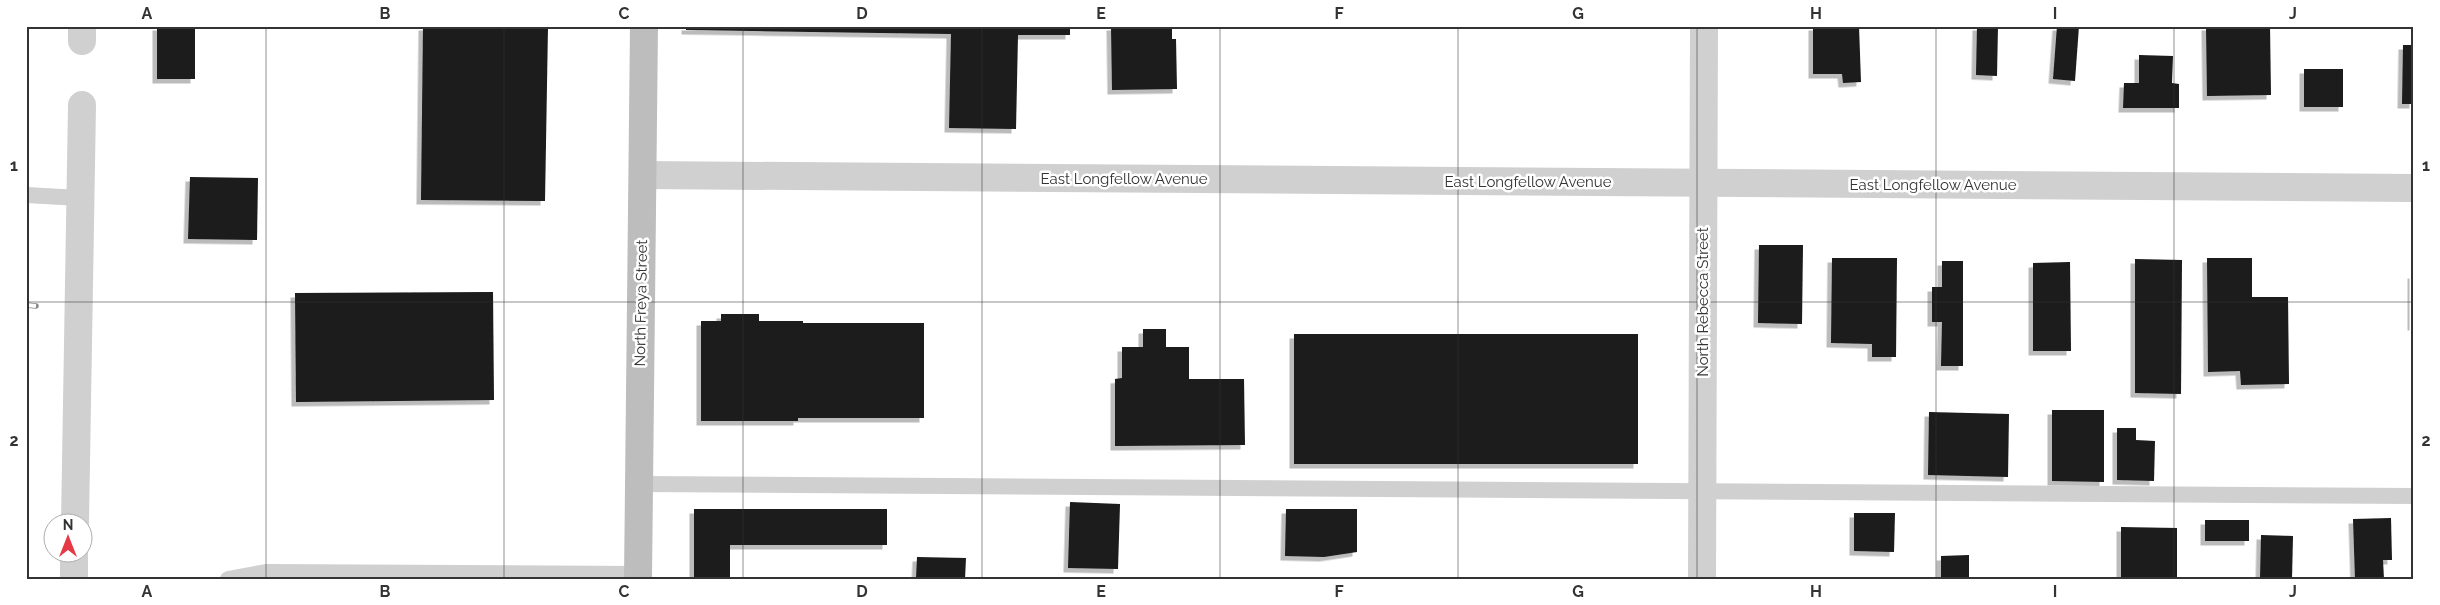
<svg xmlns="http://www.w3.org/2000/svg" width="2440" height="605" viewBox="0 0 2440 605" font-family="Raleway,sans-serif">
<style>
.building{fill:#1a1a1a;filter:url(#shadow)}
.lines{fill:none;stroke-linecap:round;stroke-linejoin:round}
.lane{stroke:#d0d0d0;stroke-width:16}
.street{stroke:#d0d0d0;stroke-width:28}
.secondary{stroke:#bdbdbd;stroke-width:28}
.rail-casing{stroke:#888;stroke-width:5.5}
.rail{stroke:#fff;stroke-width:4;stroke-dasharray:11;stroke-linecap:butt}
.grid{fill:none;stroke:#333;stroke-width:1;stroke-opacity:0.55}
.labels{text-anchor:middle;dominant-baseline:central;stroke-width:5;stroke-linejoin:round;paint-order:stroke}
.street-label{font-size:15px;fill:#333;stroke:#fff}
.neatline{fill:none;stroke:#333;stroke-width:2}
.grid-label{font-size:16px;text-anchor:middle;font-weight:bold;fill:#333}
</style>
<defs>
<filter id="shadow"><feDropShadow dx="-4.5" dy="4.5" stdDeviation="0" flood-color="#0004"/></filter>
</defs>
<rect width="100%" height="100%" fill="#fff"/>
<g class="building">
<rect x="157" y="26" width="38" height="53"/>
<path d="M423,26h125l-3,175 -124,-1z"/>
<path d="M686,26h384v9h-52l-2,94 -67,-1 2,-94 -265,-4z"/>
<path d="M1111,26h61v13h4l1,50 -65,1z"/>
<path d="M1813,26h46l2,56 -18,1 -1,-9h-29z"/>
<path d="M1977,26h21l-1,50 -21,-1z"/>
<path d="M2057,26h22l-4,55 -22,-2z"/>
<path d="M2206,26h64l1,69 -64,1z"/>
<path d="M2403,45h11v59h-12z"/>
<path d="M2139,55l34,1 -1,27 7,1v24h-56l1,-25h15z"/>
<rect x="2304" y="69" width="39" height="38"/>
<path d="M190,177l68,1 -1,62 -69,-1z"/>
<path d="M1759,245h44l-1,79 -44,-1z"/>
<path d="M1832,258h65l-1,99h-24v-13l-41,-1z"/>
<path d="M2207,258h45v39h36l1,87 -48,1 -1,-14 -32,1z"/>
<path d="M2135,259l47,1 -1,134 -46,-1z"/>
<path d="M1942,261h21v105h-22l1,-44h-10v-35h10z"/>
<path d="M2070,262l1,89h-38v-88z"/>
<rect x="2412" y="274" width="2" height="52"/>
<path d="M493,292l1,108 -198,2 -1,-109z"/>
<path d="M721,314h38v7h44v2h121v95h-126v3h-97v-100h20z"/>
<path d="M1143,329h23v18h23v32h55l1,66 -130,1v-67l7,-1v-31h21z"/>
<rect x="1294" y="334" width="344" height="130"/>
<path d="M2052,410h52v72l-52,-1z"/>
<path d="M1929,412l80,2 -1,63 -80,-2z"/>
<path d="M2117,428h19v12l19,1 -1,40 -37,-1z"/>
<path d="M1070,502l50,2 -2,65 -50,-1z"/>
<path d="M694,509h193v36h-157v34h-36z"/>
<path d="M1286,509h71v43l-33,5 -39,-1z"/>
<path d="M1854,513h41l-1,39 -40,-1z"/>
<path d="M2391,518l1,42h-9l1,19h-29l-2,-60z"/>
<rect x="2205" y="520" width="44" height="21"/>
<path d="M2121,527l56,1v51h-56z"/>
<path d="M2261,535l32,1 -1,43h-32z"/>
<path d="M1969,555v24h-28v-23z"/>
<path d="M917,557l49,1 -1,21h-49z"/>
</g>
<g class="lines">
<g class="lane">
<path d="M26,195l54,3"/>
<path d="M639,484l1775,12"/>
<path d="M228,579l38,-7 372,2"/>
</g>
<g class="street">
<path d="M82,41v-15"/>
<path d="M643,175l1771,13"/>
<path d="M75,522l7,-417"/>
<path d="M74,579v-27"/>
<path d="M1702,579l2,-553"/>
</g>
<path class="secondary" d="M638,579l6,-553"/>
<defs>
<path id="rail" d="M26,305l10,1"/>
</defs>
<use href="#rail" class="rail-casing"/>
<use href="#rail" class="rail"/>
</g>
<path class="grid" d="M266,26v553M504,26v553M743,26v553M982,26v553M1220,26v553M1458,26v553M1697,26v553M1936,26v553M2174,26v553M26,302h2388"/>
<g class="labels">
<g class="street-label">
<text x="1124" y="179">East Longfellow Avenue</text>
<text x="1528" y="182">East Longfellow Avenue</text>
<text x="1933" y="185">East Longfellow Avenue</text>
<text transform="translate(1703 302) rotate(-90)">North Rebecca Street</text>
<text transform="translate(641 303) rotate(-89)">North Freya Street</text>
</g>
</g>
<rect width="2440" height="605" fill="none" stroke="#ffffff" stroke-width="55"/>
<g transform="translate(68 538)"><circle r="24" fill="#ffffff" stroke="#adadad"/>
<path d="M0-4L9 19L0 12L-9 19Z" fill="#e63946"/>
<text y="-8" font-size="14" font-weight="bold" text-anchor="middle" fill="#333333">N</text>
</g>
<rect x="28" y="28" width="2384" height="550" class="neatline"/>
<g class="grid-label">
<text x="147" y="19">A</text>
<text x="385" y="19">B</text>
<text x="624" y="19">C</text>
<text x="862" y="19">D</text>
<text x="1101" y="19">E</text>
<text x="1339" y="19">F</text>
<text x="1578" y="19">G</text>
<text x="1816" y="19">H</text>
<text x="2055" y="19">I</text>
<text x="2293" y="19">J</text>
<text x="14" y="171">1</text>
<text x="2426" y="171">1</text>
<text x="14" y="446">2</text>
<text x="2426" y="446">2</text>
<text x="147" y="597">A</text>
<text x="385" y="597">B</text>
<text x="624" y="597">C</text>
<text x="862" y="597">D</text>
<text x="1101" y="597">E</text>
<text x="1339" y="597">F</text>
<text x="1578" y="597">G</text>
<text x="1816" y="597">H</text>
<text x="2055" y="597">I</text>
<text x="2293" y="597">J</text>
</g>
</svg>
